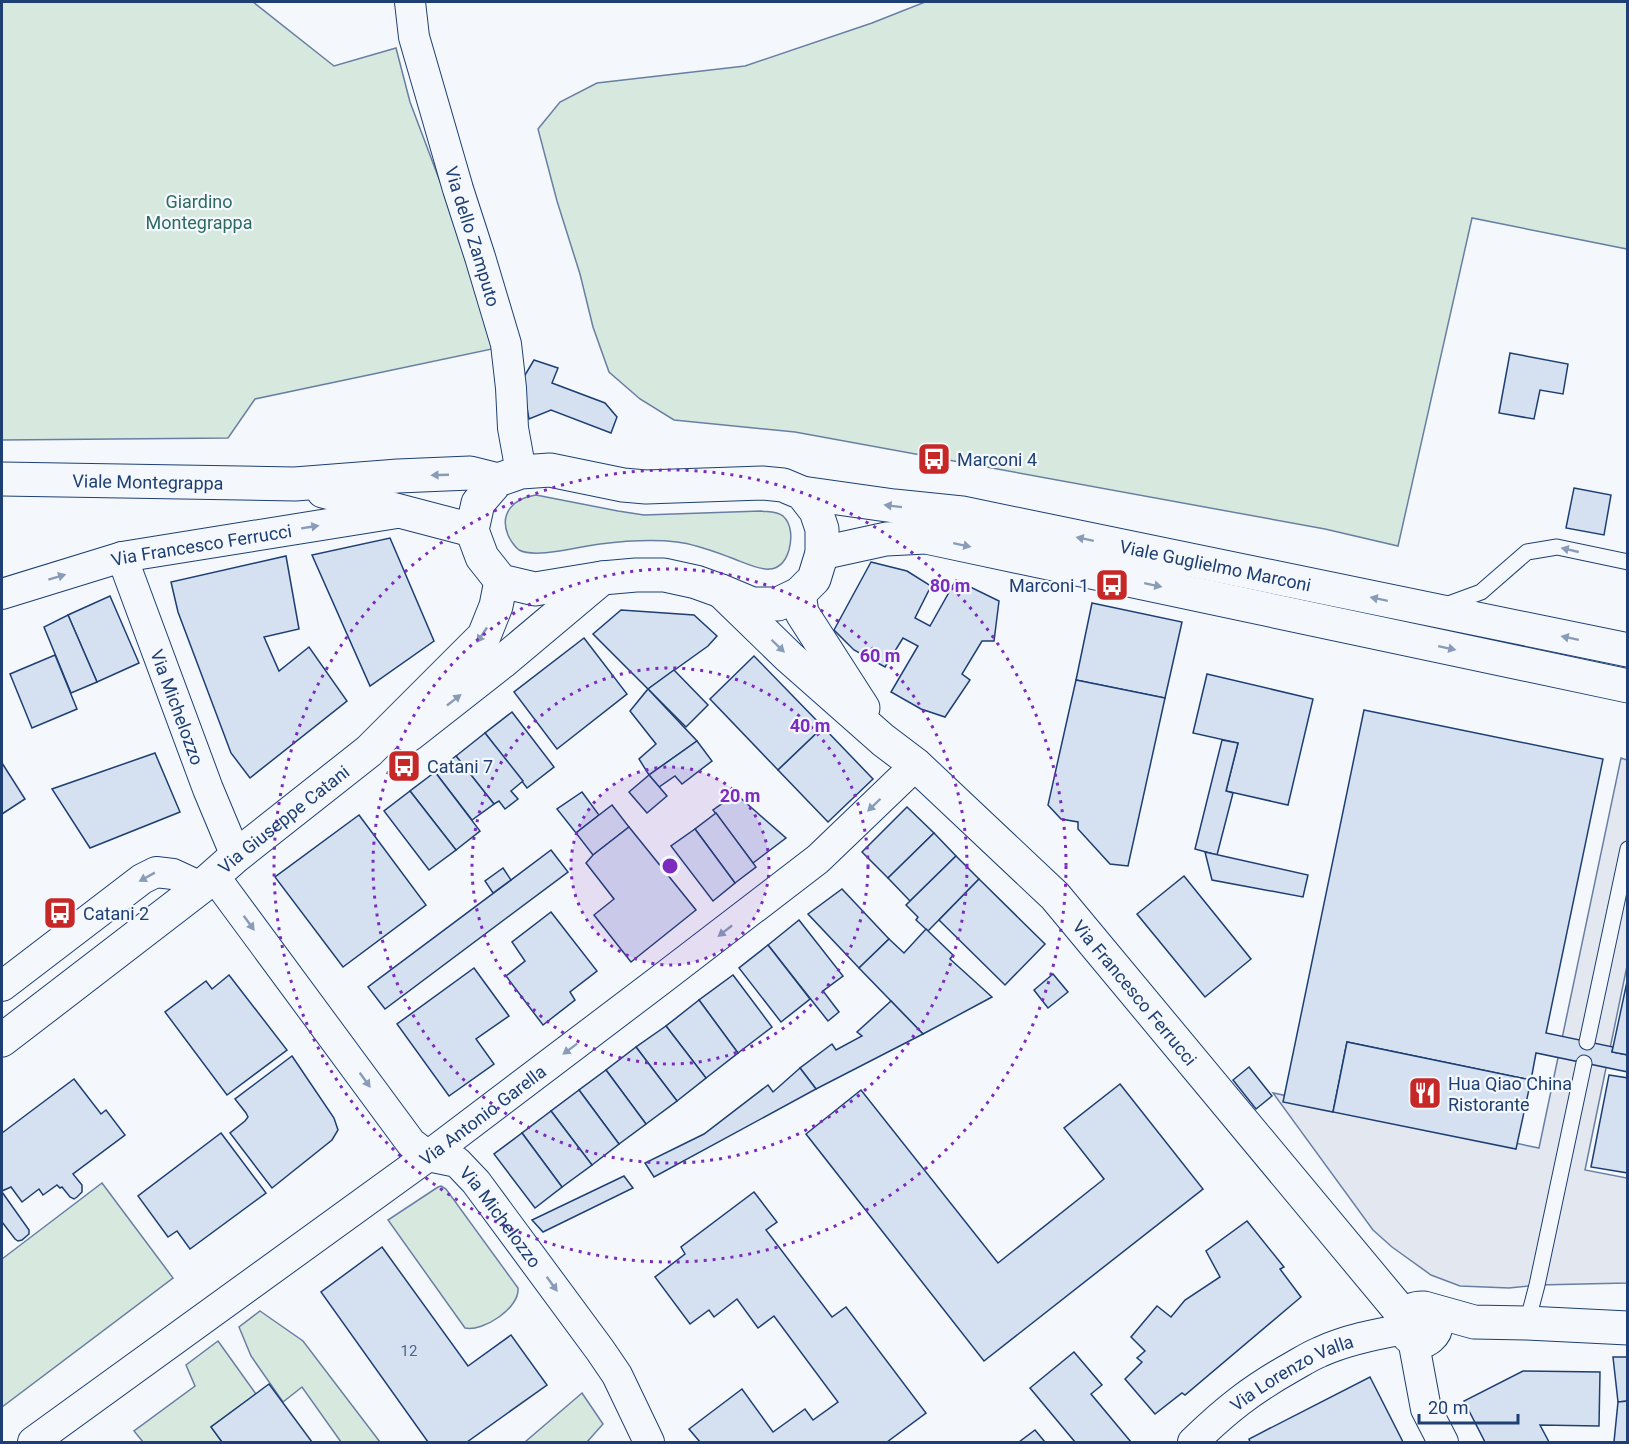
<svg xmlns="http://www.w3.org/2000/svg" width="1629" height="1444" viewBox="0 0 1629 1444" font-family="Roboto,sans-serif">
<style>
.green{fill:#d7e8df;stroke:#687fa3;stroke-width:1.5}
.parking{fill:#e3e8f0;stroke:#687fa3;stroke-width:1.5}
.building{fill:#d5e0f0;stroke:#1d3f73;stroke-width:1.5}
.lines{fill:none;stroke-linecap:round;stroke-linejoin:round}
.lane-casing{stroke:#1d3f73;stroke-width:17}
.street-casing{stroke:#1d3f73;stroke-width:32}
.secondary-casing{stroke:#1d3f73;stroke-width:35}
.lane{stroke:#f4f7fb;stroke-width:15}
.street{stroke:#f4f7fb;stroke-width:30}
.secondary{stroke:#f4f7fb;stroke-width:33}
.oneway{fill:#889bb7}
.ring{fill:none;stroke:#7b2cbf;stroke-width:3;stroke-dasharray:3 6}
.labels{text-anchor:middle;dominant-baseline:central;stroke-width:4.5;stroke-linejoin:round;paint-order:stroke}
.number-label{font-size:15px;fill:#4b6792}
.park-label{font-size:18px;fill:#2c6c60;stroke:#f4f7fb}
.street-label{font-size:18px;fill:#1d3f73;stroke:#f4f7fb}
.poi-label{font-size:18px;fill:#1d3f73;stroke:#f4f7fb;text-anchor:start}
.centre{fill:#7b2cbf;stroke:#f4f7fb;stroke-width:3}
.ring-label{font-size:18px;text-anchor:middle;font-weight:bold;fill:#7b2cbf;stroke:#f4f7fb;stroke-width:4.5;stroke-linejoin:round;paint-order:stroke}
</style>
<rect width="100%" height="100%" fill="#f4f7fb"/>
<g class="green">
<path d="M2,2h251l81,64 62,-18 14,54 60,159 22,88 -237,50 -27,39 -226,2z"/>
<path d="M925,2h702v247l-155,-31 -74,328 -73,-17 -530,-97 -121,-12 -34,-21 -31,-27 -16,-45 -13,-53 -23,-73 -19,-72 22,-27 37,-19 148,-17 127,-43z"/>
<path d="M536,495l82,16 26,4 117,-4c6,1 16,0 22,5 9,8 9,23 6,34 -10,33 -37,15 -60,7 -16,-6 -34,-13 -52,-15 -26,-3 -52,-1 -77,2 -20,2 -64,15 -81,6 -4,-3 -9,-10 -11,-15 -9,-22 6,-37 28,-40z"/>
<path d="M102,1183l71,95 -171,129v-148z"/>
<path d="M441,1186l5,3 72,99c2,20 -35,44 -53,40l-77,-108 50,-33z"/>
<path d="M260,1311l43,30 77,101h-39l-39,-55 -19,15 -32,-46 -12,-29z"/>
<path d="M218,1341l38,53 -45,33 11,15h-79l-9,-11 61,-45 -9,-21z"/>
<path d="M582,1393l21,31 -16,18h-62z"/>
</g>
<path class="parking" d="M1621,758l6,2v206l-42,204 42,8v105l-90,2 -28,3 -49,-2 -29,-11 -39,-28 -19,-17 -100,-137 266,55z"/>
<g class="building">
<path d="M1510,353l58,11 -5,30 -23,-4 -6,29 -35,-6z"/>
<path d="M534,360l24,8 -6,15 53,20 12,14 -6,16 -60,-23 -22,9 -7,-39z"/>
<path d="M1574,488l37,7 -7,40 -38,-7z"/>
<path d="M390,538l44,103 -64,45 -58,-131z"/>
<path d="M286,556l13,73 -35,8 15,34 30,-24 38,54 -97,77 -19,-25 -53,-141 -7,-30z"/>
<path d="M871,562l36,9 24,15 -16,32 15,8 26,-46 43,21 -5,40h-12l-20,33 8,6 -25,37 -24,-8 -30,-17 27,-46 -15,-8 -18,29 -31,-17 -20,-20z"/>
<path d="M110,596l29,67 -42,19 -29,-67z"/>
<path d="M1092,603l90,19 -17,76 -89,-18z"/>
<path d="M621,610l73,5 23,21 -9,10 -60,43 -55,-55z"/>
<path d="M68,615l29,67 -26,11 -27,-66z"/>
<path d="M584,638l43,56 -70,55 -43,-57z"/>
<path d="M55,655l22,54 -45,19 -22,-54z"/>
<path d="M754,656l69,71 -45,43 -68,-71z"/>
<path d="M674,670l34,35 -22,22 -38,-38z"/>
<path d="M1207,674l106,25 -25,106 -62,-14 12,-48 -45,-10z"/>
<path d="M1076,680l89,18 -37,168 -18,-2 -32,-35v-7l-17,-3 -13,-14z"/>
<path d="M648,689l49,52 -48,34 -10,-16 17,-15 -26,-33z"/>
<path d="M1364,710l239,49 -57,274 67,14 -1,5 16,3v17l-92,-19 -5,27 -184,-38 -14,70 -50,-10z"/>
<path d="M512,712l42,55 -27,21 -42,-55z"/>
<path d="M823,727l50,52 -45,43 -50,-52z"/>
<path d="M485,733l38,48 -12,10 7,8 -13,10 -6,-8 -5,3 -38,-48z"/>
<path d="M1222,740l16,3 -12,48 7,2 -16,62 -22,-6z"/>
<path d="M697,741l15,20 -30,23 -7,-8 -16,11 -10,-12z"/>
<path d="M155,753l25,59 -90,36 -38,-59z"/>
<path d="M456,756l38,48 -22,16 -37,-48z"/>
<path d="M2,763l23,36 -23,15z"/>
<path d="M435,772l45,59 -24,19 -46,-59z"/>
<path d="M649,775l18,21 -20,17 -18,-21z"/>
<path d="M410,791l46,59 -27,20 -45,-59z"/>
<path d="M582,792l17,23 -23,18 -19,-24z"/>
<path d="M736,794l50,44 -33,25 -40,-53z"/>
<path d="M612,805l17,22 -36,28 -17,-22z"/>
<path d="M907,807l27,26 -46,45 -26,-26z"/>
<path d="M716,813l40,54 -21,16 -40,-54z"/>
<path d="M359,815l67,90 -83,62 -68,-90z"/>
<path d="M629,827l67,83 -65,52 -37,-47 20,-16 -28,-36 7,-8z"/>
<path d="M695,829l40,54 -22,18 -42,-55z"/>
<path d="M934,833l22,23 -46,45 -22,-23z"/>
<path d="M551,850l17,22 -183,137 -17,-22z"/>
<path d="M1205,852l103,23 -5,22 -91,-17z"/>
<path d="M956,856l23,23 -51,52 -12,-11 2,-3 -12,-12z"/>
<path d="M503,868l8,12 -18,13 -8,-12z"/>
<path d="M1184,876l67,83 -46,38 -68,-83z"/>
<path d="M979,879l66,65 -40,41 -66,-65z"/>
<path d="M842,889l47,50 -30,29 -51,-54z"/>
<path d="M551,912l46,59 -27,21 5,8 -32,25 -37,-49 19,-15 -13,-19z"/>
<path d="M799,920l44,56 -20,15 16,21 -11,9 -60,-76z"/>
<path d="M926,929l27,26 -3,4 42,38 -69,37 -64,-66 30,-29 15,14z"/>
<path d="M768,945l42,54 -29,23 -42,-54z"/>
<path d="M474,968l35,48 -33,23 18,25 -45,32 -52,-72z"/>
<path d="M1053,974l15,18 -20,16 -14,-18z"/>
<path d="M229,975l58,75 -60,45 -62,-83 41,-31 6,8z"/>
<path d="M733,975l39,52 -34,26 -39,-53z"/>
<path d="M1628,977v78l-16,-3z"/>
<path d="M699,1000l39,53 -32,25 -40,-52z"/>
<path d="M891,1001l32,33 -107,55 -16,-21 32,-24 4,6 26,-14 -5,-4z"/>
<path d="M666,1026l40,52 -29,23 -41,-54z"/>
<path d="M1347,1042l184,38 -15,69 -183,-37z"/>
<path d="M636,1047l41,54 -31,23 -40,-54z"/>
<path d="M292,1056l42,62 4,12 -6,10 -60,48 -42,-55 15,-12 3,-4 -2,-4 -11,-14z"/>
<path d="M1249,1067l23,29 -16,13 -23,-29z"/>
<path d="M800,1068l16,21 -162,88 -9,-14 59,-29 64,-49 5,7z"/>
<path d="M606,1070l40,54 -27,20 -40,-54z"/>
<path d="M1609,1075l19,3v95l-37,-6z"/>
<path d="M74,1079l27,35 5,-4 19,25 -52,39 9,11v7l-5,5 -3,2 -4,-2 -8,-10 -2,1 -3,-3 -14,10 -4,-6 -17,13 -11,-15 -9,4v-58z"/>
<path d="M1120,1084l83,105 -219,172 -178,-227 55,-44 137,173 106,-84 -40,-51z"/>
<path d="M579,1090l40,54 -27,21 -41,-54z"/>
<path d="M551,1111l41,54 -30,22 -40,-54z"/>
<path d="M221,1133l45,60 -76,56 -13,-18 -9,6 -30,-41z"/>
<path d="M522,1133l40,54 -27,21 -41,-54z"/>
<path d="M624,1176l9,12 -90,44 -11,-12z"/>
<path d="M2,1192l27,38v4l-7,6 -4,1 -3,-2 -13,-17z"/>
<path d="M754,1192l23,30 -11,8 66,87 14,-10 80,106 -39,29h-187l-11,-13 53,-40 31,43 32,-23 8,11 25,-18 -64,-86 -16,12 -21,-29 -23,18 -5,-7 -19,14 -35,-47 30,-23 -4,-7z"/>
<path d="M1247,1221l37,46 -4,2 21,28 -116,98 -3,-2 -27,21 -30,-35 17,-17 -5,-4 8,-7 -14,-14 26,-31 14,11 14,-17 35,-23 -14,-26z"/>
<path d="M382,1247l86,119 43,-31 36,50 -80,57h-39l-107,-150z"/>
<path d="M1074,1352l28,33 -11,9 40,48h-56l-45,-54z"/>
<path d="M1613,1357h15v44l-10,1z"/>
<path d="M1523,1371l77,1 -1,54 -59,-1 9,17h-64l-21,-41z"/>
<path d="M1370,1377l33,65h-153l-1,-3z"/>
<path d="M269,1384l43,58h-90l-11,-15z"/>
<path d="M1628,1401v41h-14l4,-40z"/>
<path d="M1035,1430l10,12h-26z"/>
</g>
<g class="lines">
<defs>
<g id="lane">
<path d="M1443,606l38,-14 46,-40 30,-5 71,15"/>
<path d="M1587,1042l41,-193"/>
<path d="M1527,1323l10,-38 47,-222"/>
</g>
<g id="street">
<path id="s1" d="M410,2l4,35 44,152 22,68 26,87 5,44 2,40 8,44"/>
<path id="s2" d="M122,557l86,232 28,67"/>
<path id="s3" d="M2,594l120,-37 281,-45"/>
<path id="s4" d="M214,876l197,267 17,13 29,6 19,20 124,168 17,25 32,67"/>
<path d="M2,986l140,-107 14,-7 17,2 28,13"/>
<path d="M1413,1339l13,70 17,33"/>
<path id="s5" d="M33,1442l395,-286 231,-175 159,-122 98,-94"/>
<path id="s6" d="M1193,1442c33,-32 58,-52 99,-75 9,-5 18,-11 28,-15 26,-12 56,-18 85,-23"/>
</g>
<g id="secondary">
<path d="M550,470l73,15 23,2 116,-4 21,2 19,8 14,18 6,18v24l-8,26 -15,15 -21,10h-26l-31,-13 -25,-9 -32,-7h-28l-34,3 -67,11 -34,-8 -19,-24 -10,-27 6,-27 20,-23 23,-8z"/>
<path id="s7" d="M2,479l293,5 103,-8 72,-3 28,7"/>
<path d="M323,491l149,39"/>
<path id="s8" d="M802,493l92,13 68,7 666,137"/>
<path d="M822,553l64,-14 40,-2 702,149"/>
<path id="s9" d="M721,591l68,66 94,83 33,25 139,131 350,421"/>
<path d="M799,594l3,19 61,95"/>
<path d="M409,735l93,-73 100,-84"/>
<path id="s10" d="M2,1040l199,-153 35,-31 133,-105 115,-115 12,-30 5,-25"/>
<path d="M1429,1310l7,9c1,7 0,13 -6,18 -22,19 -43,-30 -6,-29l50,14 53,1 101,5"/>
</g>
</defs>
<use href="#lane" class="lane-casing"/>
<use href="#street" class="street-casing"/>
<use href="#secondary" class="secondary-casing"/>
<use href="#lane" class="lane"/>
<use href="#street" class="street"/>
<use href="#secondary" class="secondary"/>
</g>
<defs><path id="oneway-solid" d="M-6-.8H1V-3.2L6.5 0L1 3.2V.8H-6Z" transform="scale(1.5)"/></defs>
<g class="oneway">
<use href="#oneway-solid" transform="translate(440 475) rotate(178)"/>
<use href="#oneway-solid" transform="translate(893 506) rotate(-173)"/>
<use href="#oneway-solid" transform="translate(310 527) rotate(-9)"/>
<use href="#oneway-solid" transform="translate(1085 539) rotate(-168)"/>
<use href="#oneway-solid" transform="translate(962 545) rotate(12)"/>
<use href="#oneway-solid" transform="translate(1570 550) rotate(-167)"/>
<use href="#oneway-solid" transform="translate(57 577) rotate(-17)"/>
<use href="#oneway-solid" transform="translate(1153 585) rotate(12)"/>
<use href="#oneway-solid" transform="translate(1379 599) rotate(-168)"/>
<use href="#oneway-solid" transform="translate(482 635) rotate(124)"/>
<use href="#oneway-solid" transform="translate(1570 638) rotate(-168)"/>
<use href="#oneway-solid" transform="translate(778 646) rotate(44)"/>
<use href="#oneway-solid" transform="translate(1447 648) rotate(12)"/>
<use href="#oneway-solid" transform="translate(454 700) rotate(-38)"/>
<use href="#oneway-solid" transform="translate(874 805) rotate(136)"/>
<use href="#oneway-solid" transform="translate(147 877) rotate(151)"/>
<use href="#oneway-solid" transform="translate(249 923) rotate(54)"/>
<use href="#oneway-solid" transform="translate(725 931) rotate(142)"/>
<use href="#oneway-solid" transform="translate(570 1049) rotate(143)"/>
<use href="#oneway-solid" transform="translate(365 1080) rotate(54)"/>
<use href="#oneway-solid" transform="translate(552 1284) rotate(54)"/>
</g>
<circle cx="670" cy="866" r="99" fill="#7b2cbf" fill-opacity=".12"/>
<g class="ring">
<circle cx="670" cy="866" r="99"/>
<circle cx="670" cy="866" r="198"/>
<circle cx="670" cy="866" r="297"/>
<circle cx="670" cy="866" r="396"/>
</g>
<defs>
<symbol id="bus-square" viewBox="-11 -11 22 22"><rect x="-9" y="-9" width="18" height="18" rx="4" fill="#c62828" stroke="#f4f7fb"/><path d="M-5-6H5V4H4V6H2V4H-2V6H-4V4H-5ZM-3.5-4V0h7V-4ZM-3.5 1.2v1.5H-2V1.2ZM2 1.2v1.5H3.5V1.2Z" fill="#fff"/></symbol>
<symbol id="restaurant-square" viewBox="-11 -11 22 22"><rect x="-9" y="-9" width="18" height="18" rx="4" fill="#c62828" stroke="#f4f7fb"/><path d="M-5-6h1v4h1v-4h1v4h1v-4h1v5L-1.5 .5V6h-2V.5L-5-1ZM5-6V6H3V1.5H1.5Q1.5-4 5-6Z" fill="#fff"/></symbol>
</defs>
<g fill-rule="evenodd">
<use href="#bus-square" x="915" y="440" width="38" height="38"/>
<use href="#bus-square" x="1093" y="566" width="38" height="38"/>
<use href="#bus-square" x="385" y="747" width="38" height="38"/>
<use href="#bus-square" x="41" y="894" width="38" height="38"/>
<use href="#restaurant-square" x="1406" y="1074" width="38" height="38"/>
</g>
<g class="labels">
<g class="number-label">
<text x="409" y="1351">12</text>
</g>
<g class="park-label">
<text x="199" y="201">Giardino<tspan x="199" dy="21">Montegrappa</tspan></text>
</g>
<g class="street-label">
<text stroke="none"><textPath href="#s1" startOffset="243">Via dello Zamputo</textPath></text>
<text stroke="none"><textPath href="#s7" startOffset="146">Viale Montegrappa</textPath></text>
<text stroke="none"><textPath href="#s3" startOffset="206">Via Francesco Ferrucci</textPath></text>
<text stroke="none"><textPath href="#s8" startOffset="420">Viale Guglielmo Marconi</textPath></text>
<text stroke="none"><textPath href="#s2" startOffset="160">Via Michelozzo</textPath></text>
<text stroke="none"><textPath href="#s10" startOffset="358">Via Giuseppe Catani</textPath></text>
<text stroke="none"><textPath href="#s9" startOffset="578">Via Francesco Ferrucci</textPath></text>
<text stroke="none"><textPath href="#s5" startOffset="556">Via Antonio Garella</textPath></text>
<text stroke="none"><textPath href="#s4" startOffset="453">Via Michelozzo</textPath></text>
<text stroke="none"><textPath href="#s6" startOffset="122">Via Lorenzo Valla</textPath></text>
</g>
<g class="poi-label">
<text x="957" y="459">Marconi 4</text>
<text x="1089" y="585" text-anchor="end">Marconi 1</text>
<text x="427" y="766">Catani 7</text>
<text x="83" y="913">Catani 2</text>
<text x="1448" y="1083">Hua Qiao China<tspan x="1448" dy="21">Ristorante</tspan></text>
</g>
</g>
<circle cx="670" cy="866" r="9" class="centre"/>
<g class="ring-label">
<text x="950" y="592">80 m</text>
<text x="880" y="662">60 m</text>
<text x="810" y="732">40 m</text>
<text x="740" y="802">20 m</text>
</g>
<rect width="1629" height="1444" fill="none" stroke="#1d3f73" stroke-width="6"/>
<path d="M1419 1414v9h99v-9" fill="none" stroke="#1d3f73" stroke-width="3"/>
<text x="1428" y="1414" font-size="18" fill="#1d3f73" stroke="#f4f7fb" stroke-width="4.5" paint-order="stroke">20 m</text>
</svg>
